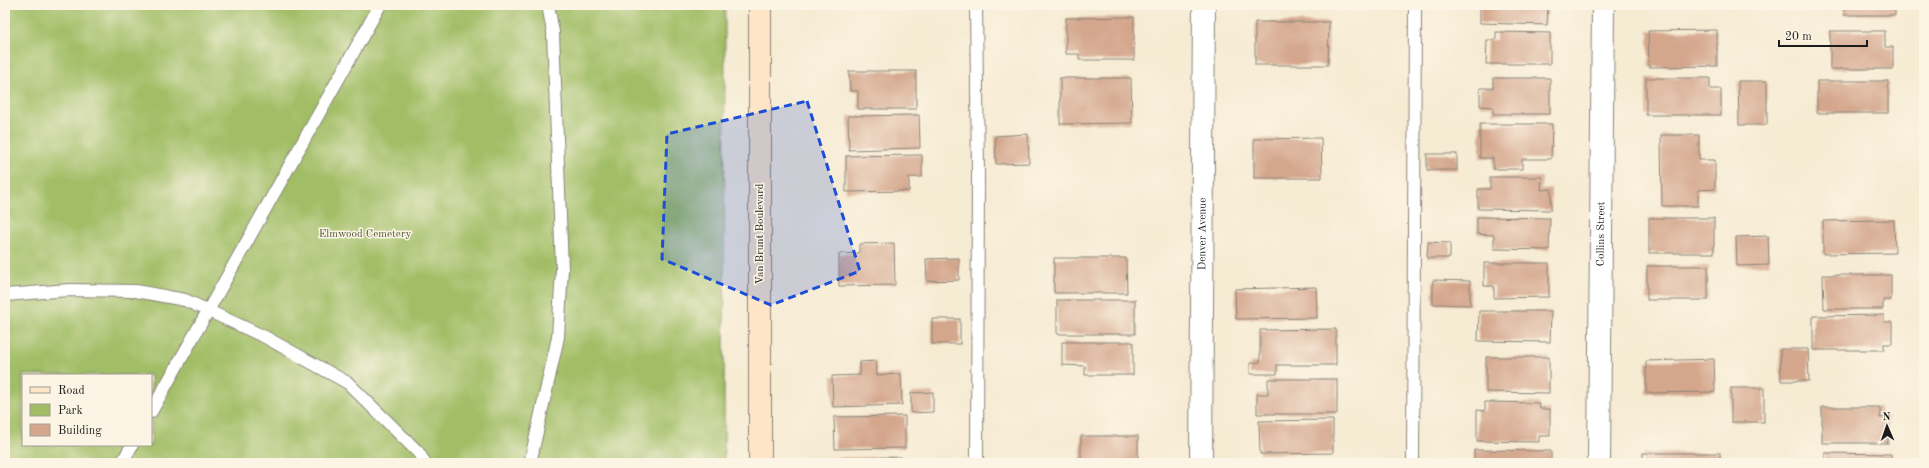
<svg xmlns="http://www.w3.org/2000/svg" width="1929" height="468" viewBox="0 0 1929 468" font-family="'Old Standard TT',serif">
<style>
.green{fill:#a1be66;stroke:#5e6d41;fill-rule:evenodd}
.building{fill:#d4a68c}
.lines{fill:none;stroke-linecap:round;stroke-linejoin:round}
.lane-casing{stroke:#898478;stroke-width:14}
.street-casing{stroke:#898478;stroke-width:24}
.secondary-casing{stroke:#898478;stroke-width:24}
.lane{stroke:#fff;stroke-width:12}
.street{stroke:#fff;stroke-width:22}
.secondary{stroke:#fde5c5;stroke-width:22}
.marked{fill:#1d4ed8;fill-opacity:0.2;stroke:#1d4ed8;stroke-width:3;stroke-dasharray:8 5;stroke-linejoin:round}
.labels{text-anchor:middle;dominant-baseline:central;stroke-width:3;stroke-linejoin:round;paint-order:stroke}
.park-label{font-size:11px;fill:#4b5536;stroke:#fcf5e5}
.street-label{font-size:11px;fill:#1c1c1c;stroke:#fcf5e5}
</style>
<rect width="100%" height="100%" fill="#fcf5e5"/>
<filter id="ink" filterUnits="userSpaceOnUse"><feTurbulence type="fractalNoise" baseFrequency=".025" numOctaves="2"/><feDisplacementMap in="SourceGraphic" scale="8" xChannelSelector="R" yChannelSelector="G"/><feConvolveMatrix kernelMatrix="1 2 1 2 8 2 1 2 1" color-interpolation-filters="sRGB"/></filter>
<filter id="wash" filterUnits="userSpaceOnUse"><feTurbulence type="fractalNoise" baseFrequency=".012" numOctaves="4" result="noise"/><feDisplacementMap in="SourceGraphic" scale="16" xChannelSelector="R" yChannelSelector="G"/><feGaussianBlur stdDeviation="0.9" result="paint"/><feColorMatrix in="noise" values="0 0 0 0 0 0 0 0 0 0 0 0 0 0 0 0 0 1.4 0 .05"/><feComposite in="paint" operator="in"/></filter>
<g filter="url(#wash)">
<rect width="100%" height="100%" fill="#f6ebd3"/>
<path class="green" d="M5,5h720l-1,458h-719zM23,375h128v70h-128z"/>
<g id="blocks">
<g class="building">
<path d="M1486,5h62l-1,20 -67,-2v-17z"/>
<rect x="1844" y="5" width="51" height="10"/>
<path d="M1134,17v43h-55v-6h-13v-36z"/>
<path d="M1255,22h74l-1,43h-73z"/>
<path d="M1717,30v36l-68,1 -1,-36z"/>
<path d="M1830,31h55v16h8v22h-63z"/>
<path d="M1496,32l54,1v31h-64l1,-24h9z"/>
<path d="M849,71h67v38h-58v-18h-8z"/>
<path d="M1060,78h71l1,45 -72,1z"/>
<path d="M1493,78h57v36h-57v-7l-13,-1v-18h13z"/>
<path d="M1646,78h64v11h11v26h-75z"/>
<path d="M1738,81h29v44h-28z"/>
<rect x="1817" y="81" width="71" height="32"/>
<path d="M919,115l1,33 -71,2 -1,-34z"/>
<path d="M1480,124h72l-1,35h-29v10h-29v-11h-13z"/>
<path d="M1028,134l1,29 -33,1 -1,-28z"/>
<path d="M1661,135h38v25h16v29l-17,1v16h-36z"/>
<path d="M1321,138l1,40h-68v-39z"/>
<rect x="1427" y="154" width="30" height="16"/>
<path d="M922,155v22h-13v14l-63,1v-36z"/>
<path d="M1490,177h52l-1,13 10,-1v21l-73,-1v-20h12z"/>
<path d="M1477,217l73,1 -1,32 -55,-1v-14l-17,-1z"/>
<rect x="1649" y="218" width="65" height="35"/>
<path d="M1894,220l1,33 -72,1v-33z"/>
<path d="M1768,236l1,29 -32,1 -1,-29z"/>
<path d="M1428,242l22,1v15h-23z"/>
<path d="M894,243l1,42 -56,1v-32l20,-1v-9z"/>
<path d="M959,258v22l-32,1 -1,-22z"/>
<path d="M1054,258h72l1,35h-73z"/>
<path d="M1484,263h65v34l-55,1v-12h-10z"/>
<rect x="1647" y="266" width="61" height="34"/>
<path d="M1823,275h68v25h-8v9h-59z"/>
<path d="M1433,280l37,1v24l-37,-1z"/>
<path d="M1316,287l1,31 -81,1 -1,-30z"/>
<rect x="1057" y="300" width="78" height="34"/>
<path d="M1479,311h72l-1,31 -72,-1z"/>
<path d="M1884,315v7h8v22h-8v6h-71v-34z"/>
<rect x="932" y="319" width="28" height="25"/>
<path d="M1336,329v36h-59v9h-27v-11l10,-1v-32z"/>
<path d="M1062,342h71v33h-48v-9l-23,-1z"/>
<path d="M1780,349h28l1,32h-28z"/>
<path d="M1486,357h63v36l-63,-1z"/>
<path d="M1714,359l1,33 -69,1v-32z"/>
<path d="M876,361l1,14 24,-1 1,31 -69,2 -1,-31 28,-1v-13z"/>
<path d="M1268,379h69v35h-80v-20h11z"/>
<rect x="1731" y="388" width="33" height="34"/>
<path d="M933,392v20l-22,1v-20z"/>
<path d="M1485,402l54,1 1,6h10v27h-11v6l-62,-1v-31l8,1z"/>
<path d="M1822,407h58v11l8,-1v26h-66z"/>
<path d="M905,416v32l-70,1 -1,-32z"/>
<path d="M1333,420v33l-73,1 -1,-33z"/>
<rect x="1081" y="436" width="57" height="27"/>
<path d="M1474,450l77,1v12h-77z"/>
<rect x="1643" y="453" width="77" height="10"/>
<path d="M1825,453l66,1v9h-66z"/>
<path d="M901,457v6h-69v-5z"/>
</g>
</g>
</g>
<g filter="url(#ink)">
<use href="#blocks" fill-opacity="0" stroke="#898478" stroke-width="1"/>
<g class="lines">
<defs>
<g id="lane">
<path d="M976,5l2,168 -1,290"/>
<path d="M5,295l64,-5 67,1 49,9 80,37 83,46 70,69 7,11"/>
<path d="M151,412l229,-407"/>
<path d="M122,463l10,-18"/>
<path d="M530,463l28,-126 4,-68 -9,-237 -5,-27"/>
<path d="M1413,463l2,-458"/>
</g>
<g id="street">
<path id="s1" d="M1201,463l3,-458"/>
<path id="s2" d="M1599,463l4,-458"/>
</g>
<path id="secondary" d="M760,463v-458"/>
</defs>
<use href="#lane" class="lane-casing"/>
<use href="#street" class="street-casing"/>
<use href="#secondary" class="secondary-casing"/>
<use href="#lane" class="lane"/>
<use href="#street" class="street"/>
<use href="#secondary" class="secondary"/>
</g>
</g>
<path class="marked" d="M807,101l53,170 -89,34 -109,-46 5,-125z"/>
<g class="labels">
<g class="park-label">
<text x="365" y="234">Elmwood Cemetery</text>
</g>
<g class="street-label">
<text transform="translate(760 234) rotate(-90)">Van Brunt Boulevard</text>
<text stroke="none"><textPath href="#s1" startOffset="229">Denver Avenue</textPath></text>
<text stroke="none"><textPath href="#s2" startOffset="229">Collins Street</textPath></text>
</g>
</g>
<rect width="1929" height="468" fill="none" stroke="#fcf5e5" stroke-width="20"/>
<rect x="22" y="374" width="130" height="72" fill="#fcf5e5" stroke="#a29e95"/>
<rect x="30" y="387" width="20" height="6" fill="#fde5c5" stroke="#a29e95"/>
<text x="58" y="394" font-size="12" fill="#1c1c1c">Road</text>
<rect x="30" y="404" width="20" height="12" fill="#a1be66" stroke="#a29e95"/>
<text x="58" y="414" font-size="12" fill="#1c1c1c">Park</text>
<rect x="30" y="424" width="20" height="12" fill="#d4a68c" stroke="#a29e95"/>
<text x="58" y="434" font-size="12" fill="#1c1c1c">Building</text>
<g transform="translate(1887 426) rotate(358)" stroke="#fcf5e5" stroke-width="3" paint-order="stroke">
<path d="M0-3L7 15L0 10L-7 15Z" fill="#1c1c1c"/>
<text y="-6" font-size="11" font-weight="bold" text-anchor="middle" fill="#1c1c1c">N</text>
</g>
<path d="M1779 40v6h88v-6" fill="none" stroke="#1c1c1c" stroke-width="2"/>
<text x="1785" y="40" font-size="12" fill="#1c1c1c" stroke="#fcf5e5" stroke-width="3" paint-order="stroke">20 m</text>
</svg>
